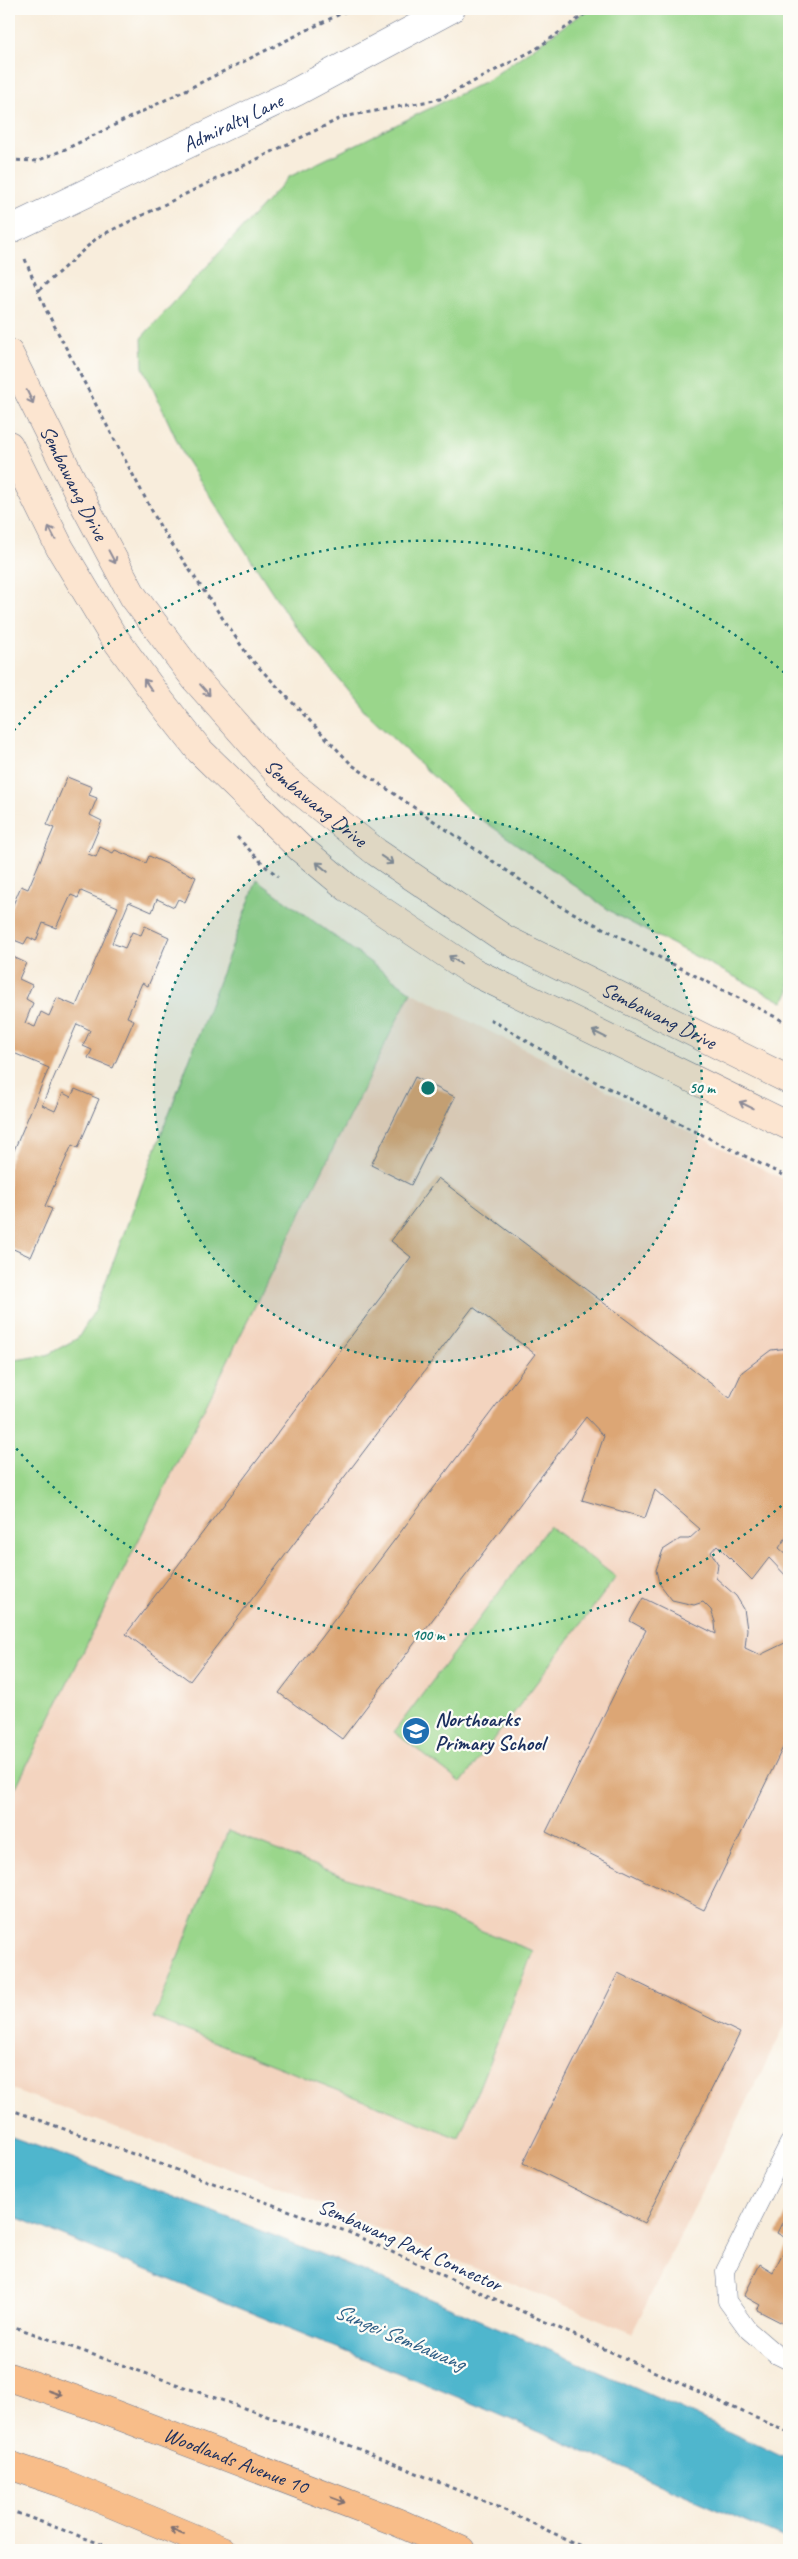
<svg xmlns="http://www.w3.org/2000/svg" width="798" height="2559" viewBox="0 0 798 2559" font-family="Caveat,sans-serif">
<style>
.built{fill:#f3d4bf}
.green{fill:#9ad68b;stroke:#5a8274}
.water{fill:#4fb6cd;stroke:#357296}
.building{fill:#dca674}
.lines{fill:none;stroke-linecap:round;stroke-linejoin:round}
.service-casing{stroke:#68728a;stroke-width:19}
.minor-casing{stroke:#68728a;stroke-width:29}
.secondary-casing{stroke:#68728a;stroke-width:29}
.primary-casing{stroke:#68728a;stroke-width:29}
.path{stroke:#68728a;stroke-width:3;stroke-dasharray:4 4;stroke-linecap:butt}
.service{stroke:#fff;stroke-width:18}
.minor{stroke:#fff;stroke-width:28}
.secondary{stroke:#fce5d0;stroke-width:28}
.primary{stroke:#f8bd89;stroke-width:28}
.oneway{stroke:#8c8a97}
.oneway2{stroke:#7e6f71}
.ring{fill:none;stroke:#0f766e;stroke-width:2.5;stroke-dasharray:2.5 5}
.labels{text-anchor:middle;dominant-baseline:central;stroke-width:4.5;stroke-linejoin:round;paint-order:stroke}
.street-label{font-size:21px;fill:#1b2f5e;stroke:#fdfcf7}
.poi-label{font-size:21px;font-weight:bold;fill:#1b2f5e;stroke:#fdfcf7;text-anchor:start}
.water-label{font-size:22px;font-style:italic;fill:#2d5e85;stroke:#fdfcf7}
.centre{fill:#0f766e;stroke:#fdfcf7;stroke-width:2.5}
.ring-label{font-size:15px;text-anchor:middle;font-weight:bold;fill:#0f766e;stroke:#fdfcf7;stroke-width:4.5;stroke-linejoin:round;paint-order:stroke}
</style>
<rect width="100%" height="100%" fill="#fdfcf7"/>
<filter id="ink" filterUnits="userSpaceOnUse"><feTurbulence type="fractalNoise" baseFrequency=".02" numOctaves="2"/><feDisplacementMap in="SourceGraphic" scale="10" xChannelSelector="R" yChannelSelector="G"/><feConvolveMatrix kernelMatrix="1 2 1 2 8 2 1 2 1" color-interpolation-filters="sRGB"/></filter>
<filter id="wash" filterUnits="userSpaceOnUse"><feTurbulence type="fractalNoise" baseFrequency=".0096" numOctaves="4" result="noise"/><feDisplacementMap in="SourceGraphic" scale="20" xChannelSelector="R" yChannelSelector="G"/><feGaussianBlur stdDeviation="1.12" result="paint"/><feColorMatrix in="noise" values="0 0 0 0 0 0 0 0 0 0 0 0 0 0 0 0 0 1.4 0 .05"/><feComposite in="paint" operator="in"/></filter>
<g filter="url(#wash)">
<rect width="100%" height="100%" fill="#f8eddc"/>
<path class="built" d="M411,992l378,190v835l-157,316 -354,-146 -269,-99v-287z"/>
<g class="green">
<path d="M588,9h201v984l-6,9 -167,-87 -146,-104 -101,-95 -78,-95 -107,-165 -41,-89 -1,-30 147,-160 199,-97z"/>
<path d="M257,880l154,112 -402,809v-440l38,-6 31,-17 17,-28z"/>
<path d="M549,1526l67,51 -155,206 -67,-51z"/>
<path d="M228,1831l305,120 -74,187 -305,-120z"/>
</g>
<path class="water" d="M9,2136c265,95 527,202 780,324v80l-312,-135 -468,-191z"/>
<g id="blocks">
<g class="building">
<path d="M67,777l25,10 -3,8 8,3 -7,17 12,6 -14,33 8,3 4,-10 13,6 2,-3 31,13 3,-7 47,21 -11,25 -7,-3 -4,8 -17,-8 -5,13 -23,-10 -17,41 13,5 7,-16 9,3 4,-9 24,11 -21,49 -6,-3 -15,34 7,3 -21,48 -25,-10 4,-8 -9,-4 7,-16 -13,-6 -35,81 13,6 8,-18 8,4 4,-8 24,10 -21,49 -6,-3 -27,61 7,3 -21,48 -22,-10v-85l40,-94 -40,-17v-96l17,8 -7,16 13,6 -6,14 7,4 -8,20 10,4 6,-15 8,4 8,-18 19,8 42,-99 -37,-16 -3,7 -7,-3 -15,33 -13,-5 -7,18 -8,-4 -4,7 -15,-6v-24l12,-28 7,3 26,-61 -7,-3z"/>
<path d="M415,1077l40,20 -44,88 -40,-20z"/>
<path d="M438,1178l292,220 12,-26 29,-22 18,-2v185l-10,15 10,9v22l-20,-21 -17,22 -35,-35 -6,7 7,12 -2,14 20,18 8,13 3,20 -2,19 15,7 29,-14v94l-85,175 -158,-78 100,-202 -16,-9 13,-23 73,36 -1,-12 -4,-12 -8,-8 -9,3 -22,-5 -13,-17 -3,-13 7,-20 17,-11h9l11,-10 -45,-39 -10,28 -63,-18 22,-64 -18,-19 -244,322 -63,-46 256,-339 -62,-47 -283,374 -64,-47 285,-377 -20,-16z"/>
<path d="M618,1973l122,60 -96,190 -121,-60z"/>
<path d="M789,2209v31l-12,-7z"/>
<path d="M789,2241v78l-3,6 -29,-15 3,-5 -16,-9 16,-32 13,8z"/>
</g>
</g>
</g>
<g filter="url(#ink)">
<use href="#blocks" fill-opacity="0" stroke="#68728a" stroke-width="1"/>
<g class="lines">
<defs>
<path id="service" d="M789,2143l-64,128 2,30 21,29 29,25 12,6"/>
<g id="minor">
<path id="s1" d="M9,230l287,-138 155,-83"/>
</g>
<g id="secondary">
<path id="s2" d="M9,353l76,153 48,90 63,84 83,94 97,78 129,87 284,141"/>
<path d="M9,445l51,103 51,85 51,70 38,48 100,97 48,40 124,83 317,155"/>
</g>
<g id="primary">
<path id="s3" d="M9,2377l71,24 317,121 64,28"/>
<path d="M9,2465l53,18 160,67"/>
</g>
</defs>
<use href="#service" class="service-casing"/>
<use href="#minor" class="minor-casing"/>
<use href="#secondary" class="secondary-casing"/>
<use href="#primary" class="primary-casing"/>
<g class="path">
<path d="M9,160l28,1 31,-13 282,-139"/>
<path d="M25,259l20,49 116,220 88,129 103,108 202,138 235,121"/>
<path d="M39,290l59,-53 245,-120 97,-18 96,-50 56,-40"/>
<path d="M237,837l28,29 13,10"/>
<path d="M490,1019l102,61 197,98"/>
<path d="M9,2109l339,123 441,201"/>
<path d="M9,2325l345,122 144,60 91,43"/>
<path d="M9,2510l108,40"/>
</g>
<use href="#service" class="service"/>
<use href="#minor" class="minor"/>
<use href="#secondary" class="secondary"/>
<use href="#primary" class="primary"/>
</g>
<defs><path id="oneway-shaft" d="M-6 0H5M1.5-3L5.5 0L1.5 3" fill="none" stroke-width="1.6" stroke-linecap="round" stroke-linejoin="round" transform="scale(1.25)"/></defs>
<g class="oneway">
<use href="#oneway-shaft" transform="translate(30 397) rotate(64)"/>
<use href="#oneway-shaft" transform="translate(52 533) rotate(-117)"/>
<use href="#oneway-shaft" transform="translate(112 557) rotate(62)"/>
<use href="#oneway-shaft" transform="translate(148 685) rotate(-126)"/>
<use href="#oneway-shaft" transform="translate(205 690) rotate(49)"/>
<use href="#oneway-shaft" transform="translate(387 860) rotate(34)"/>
<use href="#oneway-shaft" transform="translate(322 867) rotate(-140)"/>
<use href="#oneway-shaft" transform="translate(455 960) rotate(-146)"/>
<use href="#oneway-shaft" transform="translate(599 1034) rotate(-154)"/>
<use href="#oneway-shaft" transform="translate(746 1105) rotate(-154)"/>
</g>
<g class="oneway2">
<use href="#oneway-shaft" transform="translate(55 2393) rotate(19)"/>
<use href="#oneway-shaft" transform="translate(338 2500) rotate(21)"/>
<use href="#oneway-shaft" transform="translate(177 2531) rotate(-157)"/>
</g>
</g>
<circle cx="428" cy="1088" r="274" fill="#0f766e" fill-opacity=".12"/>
<g class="ring">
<circle cx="428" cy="1088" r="274"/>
<path d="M787 1501A547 547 0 0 1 9 1440M9 736A547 547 0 0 1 787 675"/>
</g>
<defs>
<symbol id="school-disc" viewBox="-11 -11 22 22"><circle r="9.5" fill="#1f6fb2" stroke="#fdfcf7"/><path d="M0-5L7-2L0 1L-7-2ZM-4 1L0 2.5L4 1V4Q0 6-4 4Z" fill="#fff"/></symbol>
</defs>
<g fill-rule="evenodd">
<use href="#school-disc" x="400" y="1715" width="32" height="32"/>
</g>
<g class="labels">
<g class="street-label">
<text stroke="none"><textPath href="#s1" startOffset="248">Admiralty Lane</textPath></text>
<text stroke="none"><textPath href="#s2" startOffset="145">Sembawang Drive</textPath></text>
<text stroke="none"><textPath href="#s2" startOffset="550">Sembawang Drive</textPath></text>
<text stroke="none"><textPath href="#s2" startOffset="955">Sembawang Drive</textPath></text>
<text transform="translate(410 2245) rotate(24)">Sembawang Park Connector</text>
<text stroke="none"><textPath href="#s3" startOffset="242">Woodlands Avenue 10</textPath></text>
</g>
<g class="poi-label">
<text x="435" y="1719">Northoarks<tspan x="435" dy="24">Primary School</tspan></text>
</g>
<g class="water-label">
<text transform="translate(400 2337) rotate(23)">Sungei Sembawang</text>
</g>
</g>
<circle cx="428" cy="1088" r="8" class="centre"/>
<g class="ring-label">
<text x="702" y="1093">50 m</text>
<text x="428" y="1640">100 m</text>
</g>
<rect width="798" height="2559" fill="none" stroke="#fdfcf7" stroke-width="30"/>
</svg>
